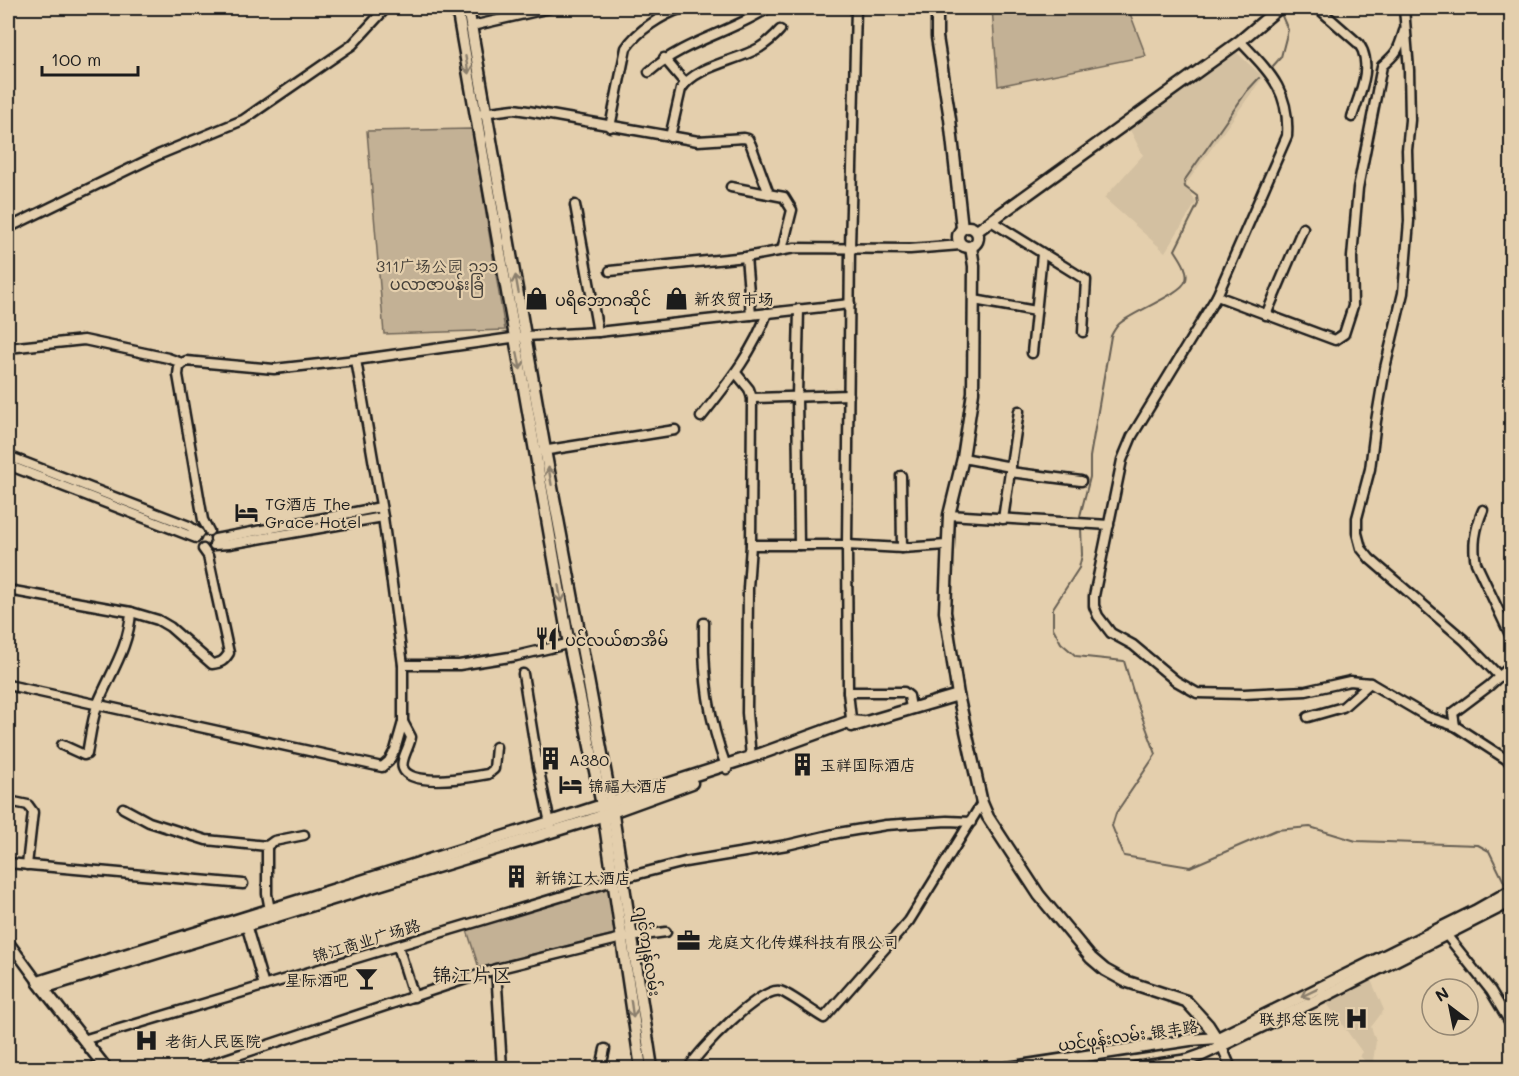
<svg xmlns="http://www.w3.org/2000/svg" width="1519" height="1076" viewBox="0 0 1519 1076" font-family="Mali,'LXGW WenKai TC','Noto Sans Myanmar',sans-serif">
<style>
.built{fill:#d3c0a1}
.green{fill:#c3b195;stroke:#706658;stroke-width:1.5}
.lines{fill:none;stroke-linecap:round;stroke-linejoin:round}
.stream{stroke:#665e52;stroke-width:2}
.minor-casing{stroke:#1c1c1c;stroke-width:13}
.major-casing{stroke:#1c1c1c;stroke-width:15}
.minor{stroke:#e4cfad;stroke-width:8}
.major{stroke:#e4cfad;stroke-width:10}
.oneway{stroke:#8a7e6c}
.labels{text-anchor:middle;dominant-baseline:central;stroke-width:4.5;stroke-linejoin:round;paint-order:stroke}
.park-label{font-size:16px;fill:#46413a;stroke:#e4cfad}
.poi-label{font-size:16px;fill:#1c1c1c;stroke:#e4cfad;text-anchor:start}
.street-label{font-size:16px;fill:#1c1c1c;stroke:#e4cfad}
.quarter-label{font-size:20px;fill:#1c1c1c;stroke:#e4cfad}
</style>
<rect width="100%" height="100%" fill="#e4cfad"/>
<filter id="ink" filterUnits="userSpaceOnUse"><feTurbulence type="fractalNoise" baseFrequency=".0167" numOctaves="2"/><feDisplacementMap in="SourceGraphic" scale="12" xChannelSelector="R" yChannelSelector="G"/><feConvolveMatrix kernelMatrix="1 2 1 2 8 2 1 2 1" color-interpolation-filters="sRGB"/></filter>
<g filter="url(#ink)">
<g class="built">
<path d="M1235,51l28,26 -77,107 10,19 -31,49 -61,-54 39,-43 -15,-29z"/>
<path d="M1371,980l13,30 -13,17 5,14 -4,27 -12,-12 2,-4 -36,-50z"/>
</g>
<g class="green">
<path d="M992,8h136l18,48 -148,30z"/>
<path d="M472,129l33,201 -121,4 -17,-203z"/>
<path d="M608,886l6,48 -135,34 -12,-38z"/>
</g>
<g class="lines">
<g class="stream">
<path d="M1273,66l8,-9 7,-27 -6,-14"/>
<path d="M1080,521v-5l10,-39v-20l21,-121c2,-4 5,-9 8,-12 13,-12 63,-30 67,-44 3,-10 -6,-22 -11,-30l23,-46 -1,-8 -12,-9 -1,-6 63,-90 12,-13"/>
<path d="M1081,527l1,28 -3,13 -26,40v20l8,15 15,13 48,5 11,37 21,56 -40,59 -4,13 12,30 66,11 86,-37 34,-3 46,14 122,4 11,6 19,39"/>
<path d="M48,1068l7,-3 1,3"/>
</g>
<defs>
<g id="minor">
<path d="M1318,8l41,36c15,21 0,51 -7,73"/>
<path d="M1404,8l5,62 1,50 -3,30 2,71 -6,72 -18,75 -9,53 -6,48 -13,49v15l4,15 9,11 94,81 35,36"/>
<path d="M472,26l78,-18"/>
<path d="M1240,41c29,31 50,49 47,95l-70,160 -85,140 -10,24 -28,136v10l4,10 13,17 22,12 43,36 21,12 47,1 62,-3 44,-10 20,2 58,34 27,9 57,37"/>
<path d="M664,58l21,25"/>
<path d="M649,72c35,-31 81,-39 119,-64"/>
<path d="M482,113l32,-4 14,2 170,30 46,-3 4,1 3,6 18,49"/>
<path d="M610,127l16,-79c12,-18 36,-33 56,-40"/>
<path d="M670,137l11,-48c14,-23 56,-28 78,-41 8,-5 15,-11 21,-18"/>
<path d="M731,187l53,10 8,13 -10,40"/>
<path d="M575,205l23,127"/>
<path d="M991,221l95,59 -3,52"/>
<path d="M8,228l150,-73 85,-35 109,-75 34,-37"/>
<path d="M746,257l5,58"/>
<path d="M610,271l136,-14 49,-9 115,1 51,-4"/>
<path d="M1217,296l118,44 9,-6 9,-28 -1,-49 6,-69 24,-122c15,-13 16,-15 22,-35"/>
<path d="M974,300l62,11"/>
<path d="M1266,315l37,-87"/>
<path d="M8,348l76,-8 84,18 14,5"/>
<path d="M1032,353l10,-99"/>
<path d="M736,373l13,16 3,9 -1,147 -3,43 -1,125 4,44"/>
<path d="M752,398l97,-3"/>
<path d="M701,417c26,-33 52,-64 66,-104"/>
<path d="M542,451l133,-21"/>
<path d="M8,456l181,70 10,7"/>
<path d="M963,458l48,9"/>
<path d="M8,465l188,73"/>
<path d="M1010,472l71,9"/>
<path d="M901,476l1,72"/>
<path d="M1483,510c-7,16 -11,35 -7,53l36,76"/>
<path d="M949,515l160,10"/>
<path d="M1003,519l16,-108"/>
<path d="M209,531l-6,-11 -25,-145 1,-8 7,-6 88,8 82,-9 170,-24 72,-4 252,-28"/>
<path d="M215,539l166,-32"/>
<path d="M214,545l15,-1 154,-27"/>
<path d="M751,545h96l55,3 45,-3"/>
<path d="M799,545l-2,-149 2,-87"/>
<path d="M8,590l123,22c-2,35 -20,60 -33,91 -6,16 -8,35 -11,51l-3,1 -22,-10"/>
<path d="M131,612l27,8 12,7 42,37c9,-1 12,-3 17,-11l-21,-97 -5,-7"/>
<path d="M704,623c-1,54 4,95 23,146"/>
<path d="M403,665h56l57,-9 64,-15"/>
<path d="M523,674l15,92 13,62"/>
<path d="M8,685l374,82 7,-6 6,-11 8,-28v-57l-20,-148 -27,-157"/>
<path d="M848,692h56l5,4 2,12"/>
<path d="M1308,717l35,-10 27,-24"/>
<path d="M403,722l8,15c-1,9 -11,23 -8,31 7,20 69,9 85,6l6,-5 2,-22"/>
<path d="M1455,726l-2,-13 36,-27 23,-21"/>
<path d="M852,727l-4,-35 -1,-147 3,-297 6,-240"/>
<path d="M9,801l19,4 5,7 -6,53"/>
<path d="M123,808l26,14 57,18 61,6v48l3,16"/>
<path d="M267,846l7,-5 30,-6"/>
<path d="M8,863l235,21"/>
<path d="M245,921l19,65"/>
<path d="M1444,932l47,59 21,35"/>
<path d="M8,941l30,41"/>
<path d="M398,946l16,51"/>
<path d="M496,969l6,99"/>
<path d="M83,1040l540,-162 62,-16 102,-17 51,-12 48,-8 61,-4 24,1"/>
<path d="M1222,1047l9,21"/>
<path d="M199,1068l297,-99 126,-31 44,-6"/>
<path d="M601,1068l4,-19"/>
<path d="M689,1068c8,-16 72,-82 91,-77 10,3 33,21 44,27l85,-97 73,-118"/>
</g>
<g id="major">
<path d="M457,8l112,636 33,161 39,263"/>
<path d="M468,8l77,442 66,352 41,266"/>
<path d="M937,8v29l13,82 12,109"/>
<circle cx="968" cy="237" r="10"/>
<path d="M977,231l263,-190 39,-33"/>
<path d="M971,247l3,19 -1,126 -10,66 -14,57 -4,97 13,83 24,108 6,14 51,78 52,63 14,12 20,11 61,20 22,24 14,22"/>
<path d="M856,725l102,-30"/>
<path d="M43,988l547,-168 102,-37"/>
<path d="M106,1068l-68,-86 512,-160 213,-69 88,-32 11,1"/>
<path d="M1007,1068l183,-28 28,-2 257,-127 37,-21"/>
<path d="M1135,1068l53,-8 14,-5 115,-55 195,-99"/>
</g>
</defs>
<use href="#minor" class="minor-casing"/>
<use href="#major" class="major-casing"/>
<use href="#minor" class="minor"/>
<use href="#major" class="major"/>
</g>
<defs><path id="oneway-shaft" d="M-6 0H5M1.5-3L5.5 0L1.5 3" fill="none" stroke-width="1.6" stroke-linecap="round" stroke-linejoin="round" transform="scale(1.5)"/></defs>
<g class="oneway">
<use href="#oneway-shaft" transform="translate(467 65) rotate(80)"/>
<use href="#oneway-shaft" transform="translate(517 284) rotate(-100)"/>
<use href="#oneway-shaft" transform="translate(519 361) rotate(79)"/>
<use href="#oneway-shaft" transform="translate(550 476) rotate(-100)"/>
<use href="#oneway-shaft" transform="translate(560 594) rotate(80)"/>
<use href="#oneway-shaft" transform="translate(1309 993) rotate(154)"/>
<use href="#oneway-shaft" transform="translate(632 1009) rotate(82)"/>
</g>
</g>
<defs>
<symbol id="shop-bare" viewBox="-9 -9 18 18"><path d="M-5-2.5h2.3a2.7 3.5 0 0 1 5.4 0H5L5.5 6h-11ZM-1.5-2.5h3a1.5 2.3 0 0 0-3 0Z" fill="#1c1c1c" stroke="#e4cfad" stroke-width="2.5" paint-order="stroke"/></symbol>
<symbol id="hotel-bare" viewBox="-9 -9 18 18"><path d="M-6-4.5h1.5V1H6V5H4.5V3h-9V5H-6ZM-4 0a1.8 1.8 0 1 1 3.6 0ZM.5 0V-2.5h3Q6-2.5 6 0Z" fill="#1c1c1c" stroke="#e4cfad" stroke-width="2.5" paint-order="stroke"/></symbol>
<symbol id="restaurant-bare" viewBox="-9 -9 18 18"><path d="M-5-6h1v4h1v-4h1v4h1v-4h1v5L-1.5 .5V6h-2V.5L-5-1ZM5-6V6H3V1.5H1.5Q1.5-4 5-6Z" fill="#1c1c1c" stroke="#e4cfad" stroke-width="2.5" paint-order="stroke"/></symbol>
<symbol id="building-bare" viewBox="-9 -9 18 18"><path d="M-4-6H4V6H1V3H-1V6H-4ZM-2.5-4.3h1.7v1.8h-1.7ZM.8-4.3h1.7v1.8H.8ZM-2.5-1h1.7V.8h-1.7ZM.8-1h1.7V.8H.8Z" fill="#1c1c1c" stroke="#e4cfad" stroke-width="2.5" paint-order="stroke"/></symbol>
<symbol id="office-bare" viewBox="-9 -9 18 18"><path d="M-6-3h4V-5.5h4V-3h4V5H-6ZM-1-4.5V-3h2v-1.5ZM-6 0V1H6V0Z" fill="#1c1c1c" stroke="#e4cfad" stroke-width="2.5" paint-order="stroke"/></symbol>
<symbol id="bar-bare" viewBox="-9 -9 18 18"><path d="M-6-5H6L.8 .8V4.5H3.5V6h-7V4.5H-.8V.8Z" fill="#1c1c1c" stroke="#e4cfad" stroke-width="2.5" paint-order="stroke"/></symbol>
<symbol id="hospital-bare" viewBox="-9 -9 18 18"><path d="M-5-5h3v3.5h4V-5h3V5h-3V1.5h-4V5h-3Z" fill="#1c1c1c" stroke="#e4cfad" stroke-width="2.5" paint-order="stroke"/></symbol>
</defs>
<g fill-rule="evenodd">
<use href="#shop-bare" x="660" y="282" width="33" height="33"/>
<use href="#shop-bare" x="520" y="282" width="33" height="33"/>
<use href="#hotel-bare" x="230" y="496" width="33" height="33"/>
<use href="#restaurant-bare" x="530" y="622" width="33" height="33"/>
<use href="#building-bare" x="534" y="742" width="33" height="33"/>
<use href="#building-bare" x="786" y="748" width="33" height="33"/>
<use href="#hotel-bare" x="554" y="768" width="33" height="33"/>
<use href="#building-bare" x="500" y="860" width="33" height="33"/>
<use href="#office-bare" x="672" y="924" width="33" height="33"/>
<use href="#bar-bare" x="350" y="962" width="33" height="33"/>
<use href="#hospital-bare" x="1340" y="1002" width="33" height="33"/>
<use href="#hospital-bare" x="130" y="1024" width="33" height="33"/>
</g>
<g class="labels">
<g class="park-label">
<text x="437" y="265">311广场公园 ၃၁၁<tspan x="437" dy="18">ပလာဇာပန်းခြံ</tspan></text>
</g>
<g class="poi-label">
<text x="694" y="298">新农贸市场</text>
<text x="555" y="299">ပရိဘောဂဆိုင်</text>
<text x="265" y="503">TG酒店 The<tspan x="265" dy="18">Grace Hotel</tspan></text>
<text x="565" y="639">ပင်လယ်စာအိမ်</text>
<text x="569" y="759">A380</text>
<text x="820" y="764">玉祥国际酒店</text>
<text x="588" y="785">锦福大酒店</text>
<text x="535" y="877">新锦江大酒店</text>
<text x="707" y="941">龙庭文化传媒科技有限公司</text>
<text x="349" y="979" text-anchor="end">星际酒吧</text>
<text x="1339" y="1018" text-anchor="end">联邦总医院</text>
<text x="165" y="1040">老街人民医院</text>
</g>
<g class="street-label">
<text transform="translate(366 940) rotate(-17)">锦江商业广场路</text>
<text transform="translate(649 951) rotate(81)">ဂျင်ကျန်လမ်း</text>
<text transform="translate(1128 1035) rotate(-8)">ယင်ဖုန်းလမ်း 银丰路</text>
</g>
<g class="quarter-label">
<text x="472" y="974">锦江片区</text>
</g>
</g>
<rect width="1519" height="1076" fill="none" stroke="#e4cfad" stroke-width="30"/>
<rect x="15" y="15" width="1489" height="1046" fill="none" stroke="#1c1c1c" stroke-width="2" filter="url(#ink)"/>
<g transform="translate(1450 1007) rotate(328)"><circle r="28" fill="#e4cfad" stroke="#948773" stroke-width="1.5"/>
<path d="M0-4.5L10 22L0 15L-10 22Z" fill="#1c1c1c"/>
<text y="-9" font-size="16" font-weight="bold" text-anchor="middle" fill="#1c1c1c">N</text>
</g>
<path d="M42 66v9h96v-9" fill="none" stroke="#1c1c1c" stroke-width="3"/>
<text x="51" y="66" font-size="18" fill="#1c1c1c" stroke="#e4cfad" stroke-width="4.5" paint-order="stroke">100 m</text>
</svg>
